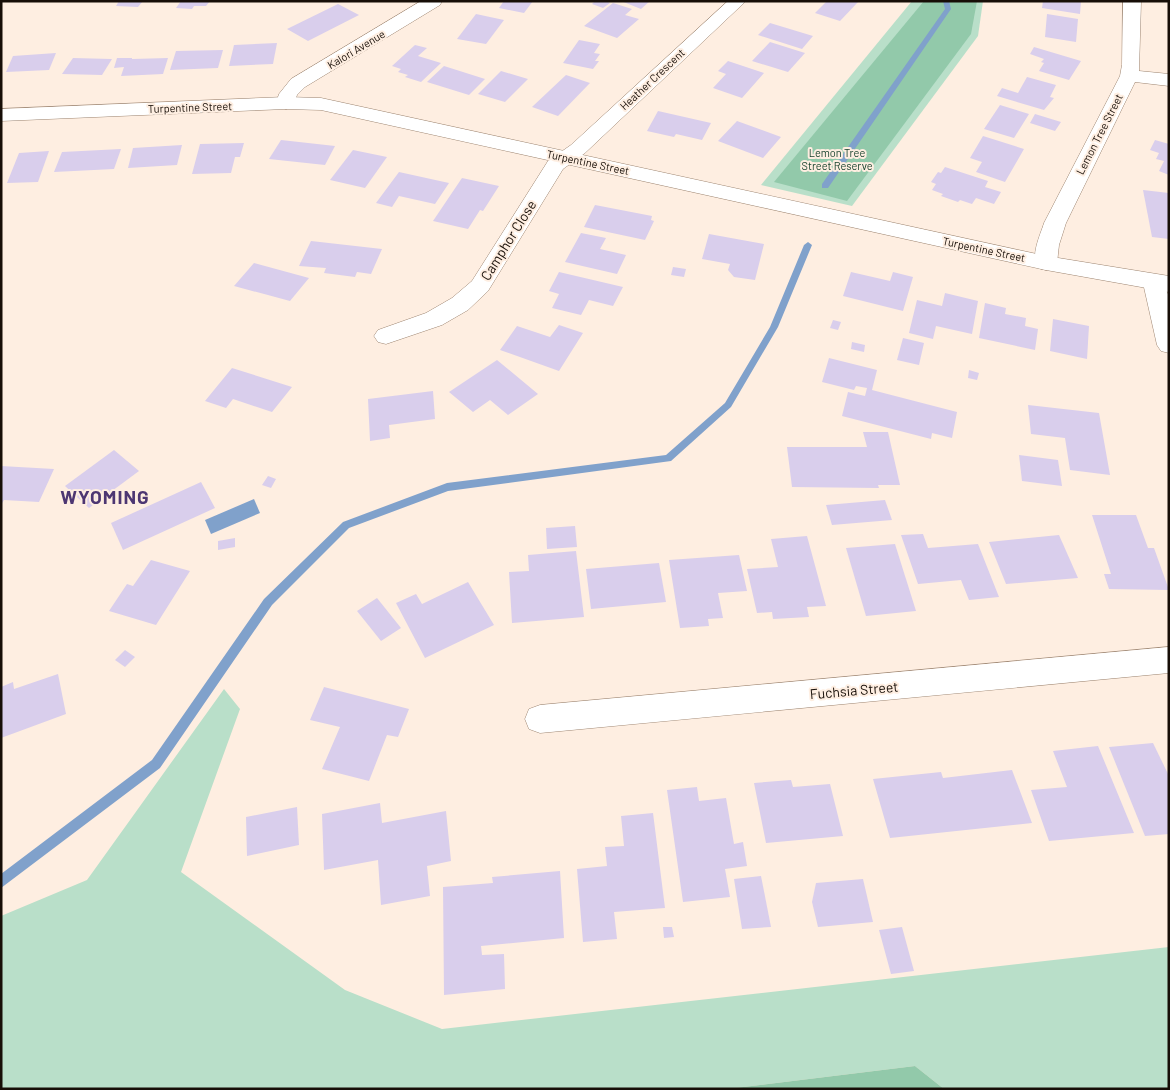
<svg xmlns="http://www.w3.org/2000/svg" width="1170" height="1090" viewBox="0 0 1170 1090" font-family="Barlow,sans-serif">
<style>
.green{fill:#b9dfc9}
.forest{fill:#92c9aa}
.water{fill:#80a1cb}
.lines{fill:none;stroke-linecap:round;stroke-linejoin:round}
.stream{fill:#80a1cb;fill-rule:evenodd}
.building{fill:#d9ceec}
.minor-casing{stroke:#9d8571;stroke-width:1}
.tertiary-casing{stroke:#9d8571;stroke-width:1}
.minor{fill:#fff;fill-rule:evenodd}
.tertiary{fill:#fff;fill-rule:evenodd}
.labels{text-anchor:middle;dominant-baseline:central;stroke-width:4;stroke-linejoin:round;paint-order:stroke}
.far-street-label{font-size:11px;fill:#170e07;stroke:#feeee1}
.far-park-label{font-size:11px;fill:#123e29;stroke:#feeee1}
.street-label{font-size:14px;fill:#170e07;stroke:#feeee1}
.district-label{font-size:19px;font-weight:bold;letter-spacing:1px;fill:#4d3672;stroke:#feeee1}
</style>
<rect width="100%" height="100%" fill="#feeee1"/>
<g class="green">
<path d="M912,1h71l-5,35 -126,170 -91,-21z"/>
<path d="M224,689l16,20 -59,163 164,118 97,39 727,-82v142h-225l-29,-23 -188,23h-726v-173l86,-36z"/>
</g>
<g class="forest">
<path d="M924,1h53l-6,33 -124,167 -73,-19z"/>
<path d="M915,1066l29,23h-217z"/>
</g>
<path class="water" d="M254,499l6,14 -49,21 -6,-14z"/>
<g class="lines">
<g class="stream">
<path d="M943,1h6l2,8 -123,179h-6v-4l123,-175z"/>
<path d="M808,242l4,3 -34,82 -47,80 -60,54 -223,30 -99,37 -77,77 -112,163 -159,120v-14l151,-114 112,-161 79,-77 104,-39 219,-28 59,-52 45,-76 34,-82z"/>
</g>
</g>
<g class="building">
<path d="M119,1h24l-5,6 -22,-1z"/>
<path d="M181,1h29l-4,5h-12l-2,3 -16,-1z"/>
<path d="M504,1h29l-9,12 -25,-5z"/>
<path d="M595,1h11l4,2 -7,5 -11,-4z"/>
<path d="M621,1h29l-9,8z"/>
<path d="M827,1h32l-19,20 -25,-8z"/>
<path d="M1043,1h38l-1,13 -38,-6z"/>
<path d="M613,3l19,6 -7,6 14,4 -22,19 -33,-12z"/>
<path d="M338,4l21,11 -51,26 -21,-12z"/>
<path d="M476,14l28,6 -18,24 -29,-5z"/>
<path d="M1047,14l31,5 -2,23 -31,-5z"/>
<path d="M770,23l43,13 -11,13 -44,-14z"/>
<path d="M579,40l21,4 -6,9 6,1 -5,7h4l-6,8 -30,-6z"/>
<path d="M770,42l35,11 -17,19 -36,-11z"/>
<path d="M277,43l-4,21 -44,2 5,-21z"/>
<path d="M415,45l12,3 -9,8 23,7 -20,19 -16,-5 3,-2 -10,-3 3,-3 -9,-3z"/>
<path d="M1034,47l47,14 -12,19 -30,-9 5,-8 -3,-1 3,-3 -14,-5z"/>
<path d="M223,50l-5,18 -48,2 6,-19z"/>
<path d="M56,53l-7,17 -43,2 7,-16z"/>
<path d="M73,58l39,1 -10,16 -40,-1z"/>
<path d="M117,58h15v1l36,-1 -5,16 -42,2 3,-9 -10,1z"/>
<path d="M728,61l36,12 -22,25 -29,-10 13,-14 -8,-3z"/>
<path d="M444,66l41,13 -16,16 -42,-13z"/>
<path d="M501,71l27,8 -23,23 -27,-8z"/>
<path d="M566,75l24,8 -32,33 -26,-9z"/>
<path d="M1027,77l29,8 -6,12 4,1 -10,12 -47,-14 5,-8 16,5z"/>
<path d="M1000,105l29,9 -15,24 -30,-9z"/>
<path d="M658,111l53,12 -9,17 -26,-6 -2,3 -27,-6z"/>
<path d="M1035,114l26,8 -6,9 -25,-8z"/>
<path d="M737,121l44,16 -18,21 -45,-17z"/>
<path d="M983,136l41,13 -19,33 -29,-10 6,-10 -12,-4z"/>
<path d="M281,140l54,6 -10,19 -56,-6z"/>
<path d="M1155,140l14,4v31l-10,-4 5,-10 -8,-2 3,-6 -9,-3z"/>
<path d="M244,143l-4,14h-5l-4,16 -39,1 8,-30z"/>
<path d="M182,145l-5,20 -49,3 5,-20z"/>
<path d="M121,149l-7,20 -60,3 8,-20z"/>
<path d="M353,150l34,7 -22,31 -35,-8z"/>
<path d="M49,151l-11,31 -31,1 12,-30z"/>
<path d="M945,167l43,14 -3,6 16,5 -7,12 -18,-6 -4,6 -12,-4 -2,2 -17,-6 2,-2 -11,-4 4,-6 -5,-2 7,-10 3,1z"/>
<path d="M399,172l50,11 -14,21 -36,-8 -7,11 -16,-4z"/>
<path d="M462,178l37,8 -16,25 -3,-1 -12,19 -35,-8z"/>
<path d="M1143,190l26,3v46l-17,-2z"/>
<path d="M595,205l57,11 -1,4 3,1 -9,19 -61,-13z"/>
<path d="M581,233l25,5 -6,11 26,6 -9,19 -52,-12z"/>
<path d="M709,234l55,10 -9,36 -21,-3 -6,-7 2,-6 -28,-5z"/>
<path d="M311,241l71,8 -11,25 -14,-2 -2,5 -31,-4 2,-5 -27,-2z"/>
<path d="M254,263l55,15 -19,23 -56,-15z"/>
<path d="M673,267l13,2 -2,8 -13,-2z"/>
<path d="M559,272l64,15 -10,19 -24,-6 -8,15 -29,-7 7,-14 -10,-3z"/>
<path d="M851,272l39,9 3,-9 20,5 -10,34 -60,-15z"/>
<path d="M945,293l33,8 -6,33 -36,-8 -3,13 -24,-6 8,-33 25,6z"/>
<path d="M985,303l21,5 -1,6 21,4 -1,8 13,3 -3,21 -56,-12z"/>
<path d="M1053,319l36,7 -2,33 -37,-8z"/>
<path d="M833,320l8,2 -3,8 -8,-2z"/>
<path d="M559,325l24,8 -24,38 -59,-21 17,-24 33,11z"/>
<path d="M903,338l21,5 -5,22 -22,-5z"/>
<path d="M852,342l13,3 -1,7 -13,-3z"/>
<path d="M829,358l48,12 -5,20 85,22 -5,26 -20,-5 -1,6 -89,-23 6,-24 17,4 2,-8 -11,-2 -2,4 -32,-8z"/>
<path d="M497,360l41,34 -30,21 -18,-15 -17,12 -24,-20z"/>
<path d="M232,368l60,19 -20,25 -39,-13 -7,9 -21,-7z"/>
<path d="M969,370l10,3 -2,7 -9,-2z"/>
<path d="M433,391l2,28 -46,6 1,13 -20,3 -2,-42z"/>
<path d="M1028,405l71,8 11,62 -40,-5 -5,-32 -34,-4z"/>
<path d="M863,432h25l12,53h-22l1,3 -87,-1 -5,-40h80z"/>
<path d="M114,450l25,21 -50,37 -24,-22z"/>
<path d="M1019,455l39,5 4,26 -40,-5z"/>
<path d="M1,466l53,3 -15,33 -35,-2 -3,5z"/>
<path d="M268,476l8,3 -5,9 -9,-3z"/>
<path d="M201,482l14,26 -92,42 -12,-27z"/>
<path d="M885,500l7,20 -60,5 -6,-20z"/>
<path d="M1092,515h44l12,33h6l15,42 -60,-1 -5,-15h7z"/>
<path d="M575,526l2,21 -30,2 -1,-21z"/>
<path d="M923,534l5,14 50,-4 21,53 -30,3 -8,-20 -43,4 -17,-49z"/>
<path d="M1059,535l19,43 -72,6 -17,-42z"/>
<path d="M807,536l19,70 -19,1 2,10 -36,2 -1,-7 -15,1 -10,-44 31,-2 -7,-28z"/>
<path d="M235,538v9l-17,3v-9z"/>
<path d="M895,544l21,67 -50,5 -20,-68z"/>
<path d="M576,551l8,66 -72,6 -3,-51 20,-1 -1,-16z"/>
<path d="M739,555l8,36 -29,2 5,25 -15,1 1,7 -29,2 -11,-68z"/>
<path d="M151,560l39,11 -34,54 -47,-14 18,-27 6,2z"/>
<path d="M659,563l7,39 -75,7 -5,-40z"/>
<path d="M468,582l26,43 -69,33 -29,-55 20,-9 6,10z"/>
<path d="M377,598l24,30 -20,13 -24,-30z"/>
<path d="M125,650l10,7 -10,10 -10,-7z"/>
<path d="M58,674l8,40 -65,24v-51l12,-5 1,7z"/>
<path d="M324,687l85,22 -11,28 -11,-2 -18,46 -47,-12 18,-42 -30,-7z"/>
<path d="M1153,743l16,33v58l-24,2 -36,-89z"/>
<path d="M1098,746l36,87 -85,8 -18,-51 36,-3 -14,-36z"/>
<path d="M1012,770l20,53 -142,15 -17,-59 68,-7 2,6z"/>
<path d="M791,780l2,7 37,-3 13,52 -77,7 -12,-60z"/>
<path d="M697,787l2,14 27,-3 8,46 9,-2 4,24 -22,3 5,28 -47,5 -16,-112z"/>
<path d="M380,803l2,20 64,-12 5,50 -24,5 3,30 -49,9 -3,-45 -54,10 -2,-56z"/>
<path d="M297,807l2,38 -52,11 -1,-39z"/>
<path d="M653,813l12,95 -51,4 3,27 -34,3 -6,-73 30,-3 -2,-19 19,-1 -3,-30z"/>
<path d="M560,871l4,67 -83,8 1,9 22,-1 1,35 -61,6 -1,-108 50,-4 -1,-6z"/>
<path d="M761,876l10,51 -29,2 -8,-50z"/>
<path d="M863,879l10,43 -55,5 -6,-25 4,-19z"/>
<path d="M663,927h9l2,10 -10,1z"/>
<path d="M902,927l12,44 -23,3 -12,-44z"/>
</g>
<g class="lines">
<defs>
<g id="minor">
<path d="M421,1h21l-2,4 -135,82 -8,8 -4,12 -7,2 -7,-2 -3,-4 3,-9 12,-15z"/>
<path d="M728,1h18l-161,152 -22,16 -75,122 -20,19 -26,15 -56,19 -8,-2 -4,-6 4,-6 48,-17 26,-15 20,-17 76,-120 23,-16z"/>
<path d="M1123,1h18l-2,70 30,3v12l-34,-4 -69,141 -7,22 -2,18 -3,5 -8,2 -8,-2c-8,-12 2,-32 6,-45l76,-147 2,-11z"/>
<path d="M1154,275l8,3 7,19v56l-8,-2 -4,-6 -14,-62 3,-5z"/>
<path d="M1169,647v26l-629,60 -11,-4 -4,-10 4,-10 11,-4z"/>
</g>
<path id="tertiary" d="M286,97l35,1 725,158 123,20v16l-123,-22 -725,-160 -35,-1 -285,12v-12z"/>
</defs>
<use href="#minor" class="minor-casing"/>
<use href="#tertiary" class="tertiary-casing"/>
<use href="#minor" class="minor"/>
<use href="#tertiary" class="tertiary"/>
</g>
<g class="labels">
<g class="far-street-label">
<text transform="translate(356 49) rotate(-31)">Kalori Avenue</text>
<text transform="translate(652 79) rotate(-43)">Heather Crescent</text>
<text transform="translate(190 107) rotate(-2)">Turpentine Street</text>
<text transform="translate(1099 134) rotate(-63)">Lemon Tree Street</text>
<text transform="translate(588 162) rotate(12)">Turpentine Street</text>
<text transform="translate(984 249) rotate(12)">Turpentine Street</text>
</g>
<g class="far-park-label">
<text x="837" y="152">Lemon Tree<tspan x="837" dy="13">Street Reserve</tspan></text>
</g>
<g class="street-label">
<text transform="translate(508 240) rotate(-58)">Camphor Close</text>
<text transform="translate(854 690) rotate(-5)">Fuchsia Street</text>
</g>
<g class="district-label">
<text x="105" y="496">WYOMING</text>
</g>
</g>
<rect width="1170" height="1090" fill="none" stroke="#170e07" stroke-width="5"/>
</svg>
